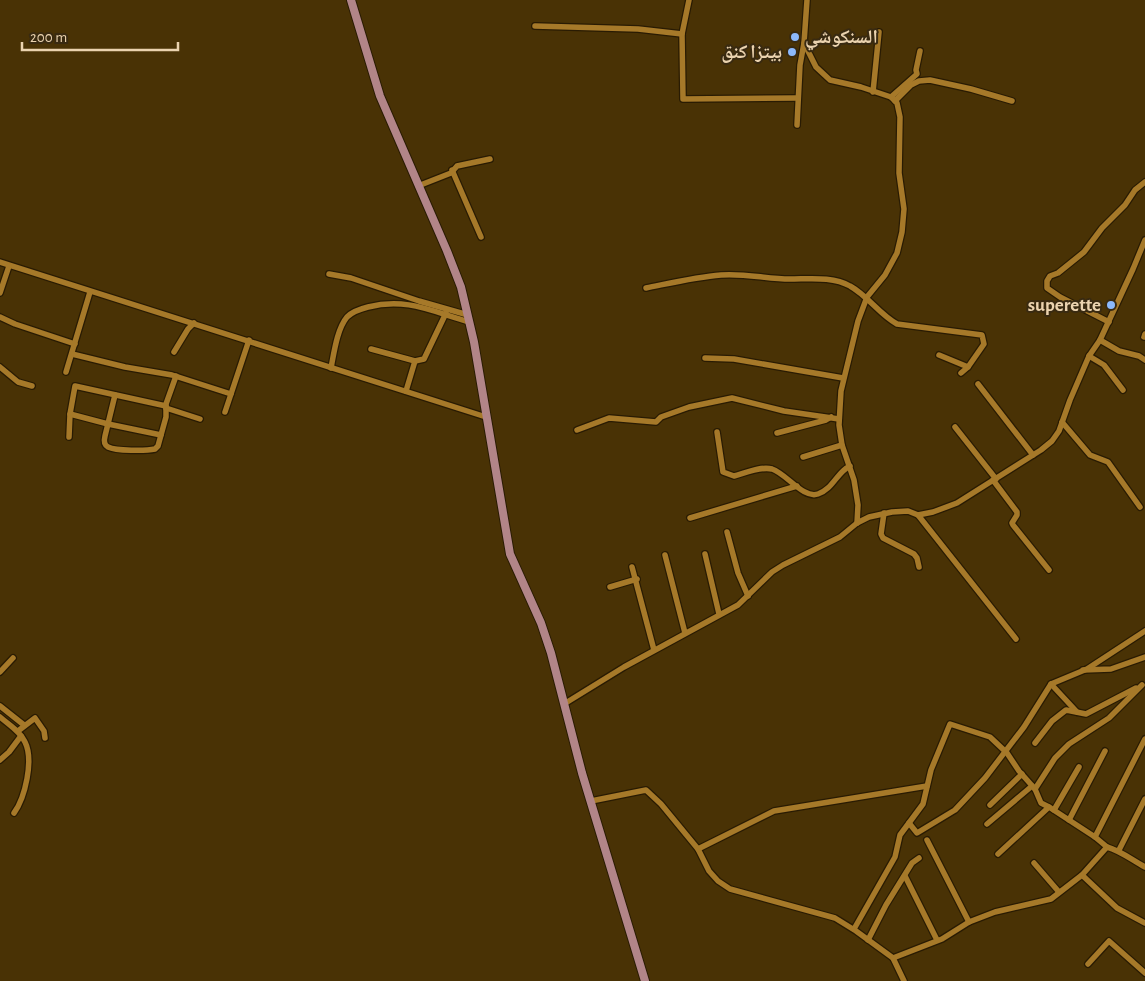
<svg xmlns="http://www.w3.org/2000/svg" width="1145" height="981" viewBox="0 0 1145 981" font-family="'Alegreya Sans','Noto Naskh Arabic',sans-serif">
<style>
.lines{fill:none;stroke-linecap:round;stroke-linejoin:round}
.minor-casing{stroke:#291b03;stroke-width:8}
.major-casing{stroke:#291b03;stroke-width:10}
.minor{stroke:#a67929;stroke-width:5.5}
.major{stroke:#b28588;stroke-width:8}
.poi-dot{fill:#8cb9fc;stroke:#392a11;stroke-width:2}
.labels{text-anchor:middle;dominant-baseline:central;stroke-width:4;stroke-linejoin:round;paint-order:stroke}
.poi-label{font-size:19px;font-weight:bold;fill:#ebd3af;stroke:#392a11;text-anchor:end}
</style>
<rect width="100%" height="100%" fill="#493205"/>
<g class="lines">
<defs>
<g id="minor">
<path d="M689,0l-7,34 1,65 114,-1"/>
<path d="M807,0l-3,43 12,24 14,13 31,7 30,10 6,6 3,14 -1,56 5,36 -2,23 -5,21 -12,22 -18,22 -9,24 -17,70 -2,34 3,20 12,35 4,25 -1,18"/>
<path d="M535,26l103,3 44,5"/>
<path d="M873,92l6,-60"/>
<path d="M891,97l26,-23 -1,-4 4,-19"/>
<path d="M895,101l16,-16 8,-4 11,-1 41,9 41,12"/>
<path d="M797,125l3,-60 4,-22"/>
<path d="M452,170l29,67"/>
<path d="M418,186l33,-13 6,-7 33,-7"/>
<path d="M0,262l486,155"/>
<path d="M329,274l22,4 68,23 49,14"/>
<path d="M646,288c25,-5 50,-11 75,-13 23,-2 46,4 69,4 19,0 43,-3 60,7 18,10 29,28 47,38l85,11 2,9 -16,23 -7,6"/>
<path d="M0,293l9,-27"/>
<path d="M0,317l15,7 60,20"/>
<path d="M1109,322l-49,-25 -13,-9v-7l3,-5 8,-3 26,-21 18,-24 23,-23 10,-15 10,-8"/>
<path d="M1144,337l1,-3"/>
<path d="M1100,340l19,11 20,5 6,4"/>
<path d="M371,349l44,12 9,-2 22,-46"/>
<path d="M174,352l14,-23 6,-6"/>
<path d="M72,354l53,13 47,8 59,19"/>
<path d="M939,355l29,12"/>
<path d="M1089,356l15,9 19,25"/>
<path d="M705,358l29,1 109,19"/>
<path d="M0,367l18,15 14,4"/>
<path d="M331,368c3,-15 6,-39 16,-51 6,-6 13,-8 21,-10 39,-10 65,5 102,15"/>
<path d="M66,372l24,-80"/>
<path d="M978,384l55,71"/>
<path d="M406,391l9,-30"/>
<path d="M115,395l-10,41c-1,4 -1,9 3,11 8,4 38,4 47,2l3,-3 3,-11 5,-18v-13l10,-28"/>
<path d="M166,408l34,11"/>
<path d="M225,412l24,-72"/>
<path d="M70,414l38,10 53,11"/>
<path d="M1062,422l28,33 18,7 32,45"/>
<path d="M955,427l41,52"/>
<path d="M577,430l32,-12 47,4 5,-5 28,-10 43,-9 52,13 55,8"/>
<path d="M717,432l6,40 11,4c11,-3 27,-10 38,-7 15,5 31,30 46,25 15,-5 19,-22 32,-28"/>
<path d="M777,433l49,-13 5,-3"/>
<path d="M69,437l1,-23 5,-28 91,20"/>
<path d="M803,457l39,-12"/>
<path d="M993,480l24,32v3l-5,8 1,2 36,45"/>
<path d="M884,513l-3,21 2,4 31,16 3,4 2,9"/>
<path d="M918,515l98,124"/>
<path d="M690,518l107,-32"/>
<path d="M727,532l11,41 10,23"/>
<path d="M705,554l14,60"/>
<path d="M665,555l20,78"/>
<path d="M632,567l22,83"/>
<path d="M610,587l27,-8"/>
<path d="M1083,670l28,-1 34,-12"/>
<path d="M0,672l13,-14"/>
<path d="M1051,684l26,28"/>
<path d="M564,704l60,-37 114,-62 34,-33 11,-7 57,-28 17,-14 12,-6 23,-5 16,-1 10,4 15,-3 24,-9 84,-53 11,-9 7,-10 11,-31 19,-44 11,-16 33,-71 12,-29"/>
<path d="M0,706l24,19"/>
<path d="M0,717c9,8 20,14 25,25 9,18 0,56 -11,71"/>
<path d="M18,731l17,-13 9,13 1,7"/>
<path d="M1035,743l17,-22 14,-11 20,4 50,-26"/>
<path d="M0,760l9,-8 12,-16"/>
<path d="M1035,789l20,-31 14,-14 40,-26 33,-33"/>
<path d="M591,801l55,-11 15,14 37,45 11,22 9,10 12,8 105,29 21,13 37,27 11,23"/>
<path d="M990,805l32,-31"/>
<path d="M1054,810l25,-43"/>
<path d="M1069,820l36,-69"/>
<path d="M909,823l8,10 38,-23 30,-32 39,-51 27,-43 36,-15 58,-38"/>
<path d="M987,824l45,-38"/>
<path d="M1095,837l50,-98"/>
<path d="M927,840l42,82"/>
<path d="M698,849l76,-38 153,-25"/>
<path d="M1119,850l26,-51"/>
<path d="M998,854l51,-47 46,30 12,10"/>
<path d="M1034,863l25,29"/>
<path d="M1082,875l25,-28c14,4 25,13 38,20"/>
<path d="M905,876l32,64"/>
<path d="M854,929l41,-72 5,-22 23,-31 8,-34 19,-46 40,13 17,16 12,18 16,18 6,14 8,4"/>
<path d="M868,940l18,-35 26,-42 7,-5"/>
<path d="M893,958l49,-19 27,-17 26,-10 56,-13 31,-24 35,33 28,15"/>
<path d="M1088,964l21,-23 36,32"/>
</g>
<path id="major" d="M351,0l29,96 67,155 14,36 13,55 36,212 31,69 10,30 31,120 63,208"/>
</defs>
<use href="#minor" class="minor-casing"/>
<use href="#major" class="major-casing"/>
<use href="#minor" class="minor"/>
<use href="#major" class="major"/>
</g>
<g class="poi-dot">
<circle cx="795" cy="37" r="5"/>
<circle cx="792" cy="52" r="5"/>
<circle cx="1111" cy="305" r="5"/>
</g>
<g class="labels">
<g class="poi-label">
<text x="805" y="37" text-anchor="start">السنكوشي</text>
<text x="782" y="52">بيتزا كنق</text>
<text x="1101" y="305">superette</text>
</g>
</g>
<path d="M22 42v8h156v-8" fill="none" stroke="#ebd3af" stroke-width="2.5"/>
<text x="30" y="42" font-size="15" fill="#ebd3af" stroke="#392a11" stroke-width="4" paint-order="stroke">200 m</text>
</svg>
